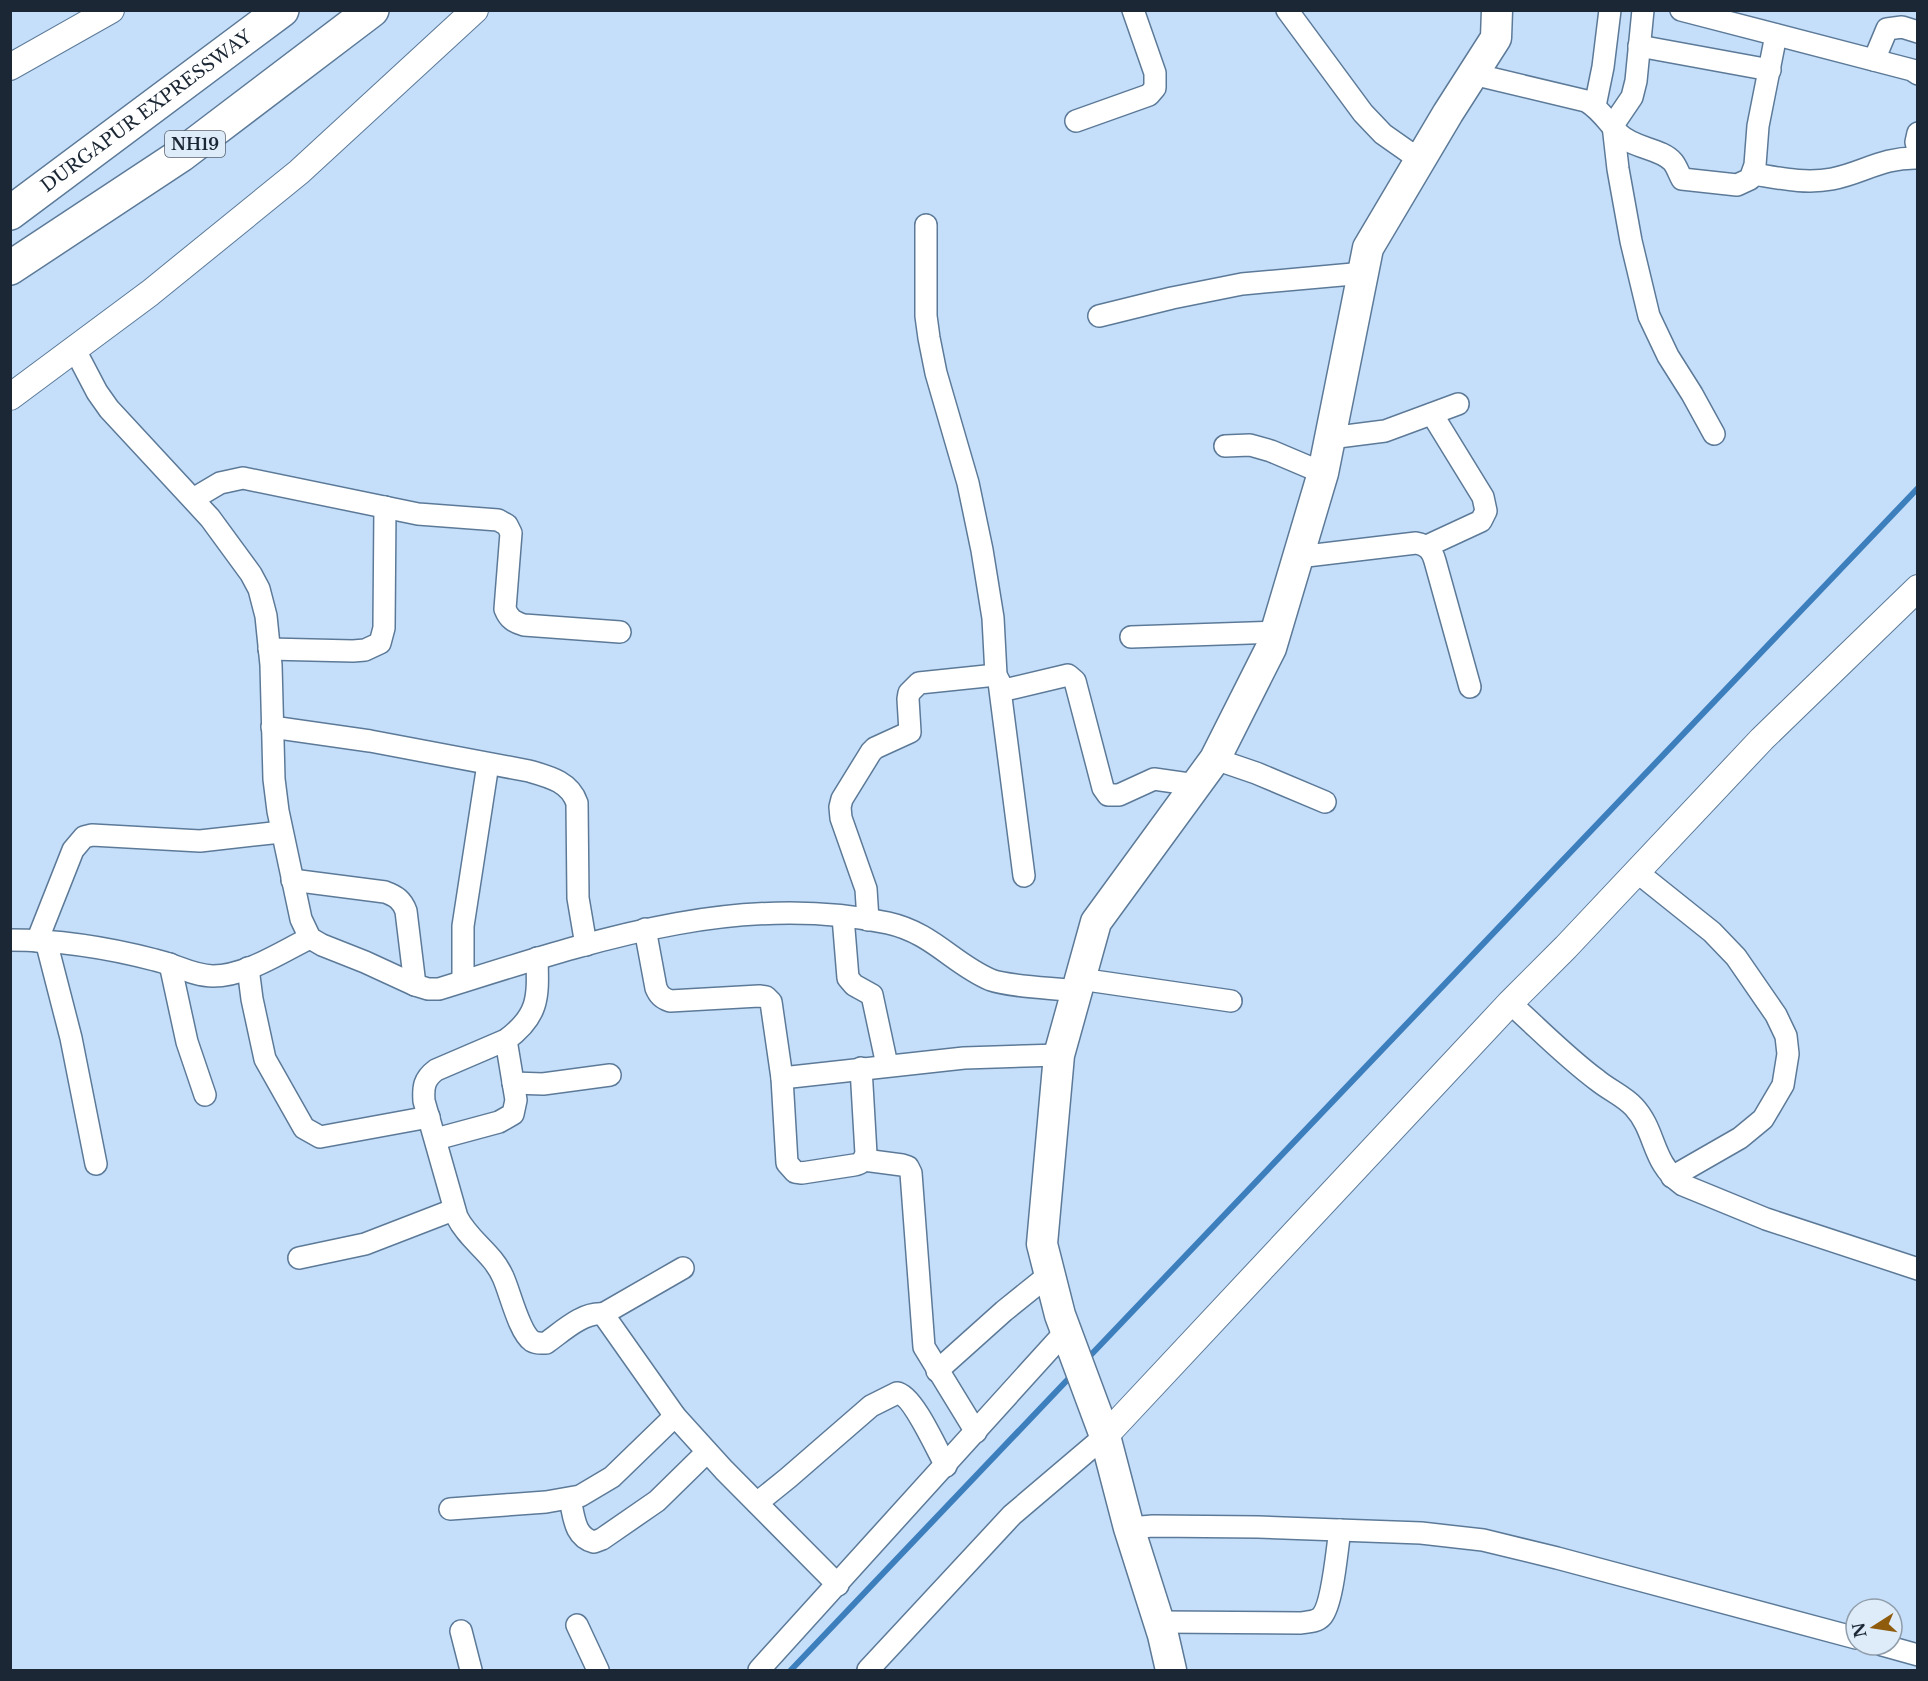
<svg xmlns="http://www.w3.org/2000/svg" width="1928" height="1681" viewBox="0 0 1928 1681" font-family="'Libre Baskerville',serif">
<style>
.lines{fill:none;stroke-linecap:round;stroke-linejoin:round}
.stream{stroke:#3d7fbd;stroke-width:6}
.minor-casing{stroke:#5c7a98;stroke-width:24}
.tertiary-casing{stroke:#5c7a98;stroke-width:28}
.secondary-casing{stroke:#5c7a98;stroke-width:33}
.trunk-casing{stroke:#5c7a98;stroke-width:36}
.minor{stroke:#fff;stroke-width:21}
.tertiary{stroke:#fff;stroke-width:26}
.secondary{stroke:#fff;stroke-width:30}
.trunk{stroke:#fff;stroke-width:33}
.labels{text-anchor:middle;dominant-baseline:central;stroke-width:5;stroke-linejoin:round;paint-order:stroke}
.shield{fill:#deebf8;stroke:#56626f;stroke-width:1.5}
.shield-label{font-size:16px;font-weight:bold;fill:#1b2734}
.street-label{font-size:18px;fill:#1b2734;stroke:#deebf8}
</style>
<rect width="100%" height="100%" fill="#c5dffa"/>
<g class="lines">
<g class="stream">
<path d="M1087,1359l831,-871"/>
<path d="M791,1670l281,-295"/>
</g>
<defs>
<g id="minor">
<path d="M1287,10l76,103 20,21 37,26"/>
<path d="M1643,10l-7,71 -4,16 -19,28 5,44 13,72 18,75 19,40 24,38 22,40"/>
<path d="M1681,10l231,60 6,4"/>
<path d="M1639,46l131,24"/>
<path d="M1874,60l13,-31 15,-2 16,5"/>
<path d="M1473,74l113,27c14,8 22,21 33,33 15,15 42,14 54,28 4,5 6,12 9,17l55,6 13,-6 5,-14 3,-39 18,-91"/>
<path d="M1595,106l8,-39 7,-57"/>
<path d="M1076,121l73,-26 6,-7v-15l-22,-63"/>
<path d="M1918,133l-2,9 2,8"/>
<path d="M1753,174c26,4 52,10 79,5 31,-6 50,-22 86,-21"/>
<path d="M926,225v91l3,22 7,35 32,110 14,67 11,68 3,57 6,12 7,2 59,-14 7,6 28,107 5,7h11l35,-16 42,6"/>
<path d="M1099,316l73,-18 70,-14 122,-11"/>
<path d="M75,350l22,42 12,17 101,109 41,56 8,15 7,27 5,49 3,114 4,32 23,108 9,19 12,7 43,17 50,23 13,4h11c145,-45 296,-99 449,-66 45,10 65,41 103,57 19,7 64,8 86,11"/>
<path d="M1330,438l55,-7 73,-27"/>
<path d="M1225,446l25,-1 21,6 52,22"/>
<path d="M193,499l27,-16 23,-5 175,36 80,6 9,5 4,8 -6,76c4,10 9,13 19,16l96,7"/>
<path d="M1427,546l54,-25 5,-10 -3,-14 -51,-83"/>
<path d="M1298,557l118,-14c11,2 16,7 19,18l35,126"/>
<path d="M1131,637l145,-5"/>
<path d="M269,649l84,2 12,-1 15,-7 4,-15 1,-121"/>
<path d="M999,682l25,194"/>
<path d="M272,727l98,14 159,30c21,6 41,11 48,32l1,95 8,47"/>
<path d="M1215,759l41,14 69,29"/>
<path d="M1637,872l75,60 24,25 40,58 10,21 2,18 -5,31 -20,34 -23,19 -68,39"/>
<path d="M292,880l93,12c11,4 17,8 21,19l9,74"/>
<path d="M843,917l5,61 6,7 18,10 15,70"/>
<path d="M868,920l-2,-31 -25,-71 -1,-11 2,-8 29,-47 4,-4 35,-16 -2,-33 1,-6 10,-10 77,-8"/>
<path d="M645,929l11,59c3,7 6,10 14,13l89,-5 7,1 5,5 11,76 5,85 8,9 7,1 52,-8c7,-1 9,-4 12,-11l-5,-86"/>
<path d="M10,940c49,0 99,8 145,20 19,4 38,16 58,16 33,0 68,-24 97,-38"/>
<path d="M37,941l36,-91 11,-13 8,-2 108,6 81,-9"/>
<path d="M46,941l25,97 25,126"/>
<path d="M537,958c1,38 3,57 -31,82l-70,30c-12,9 -13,17 -12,31l33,116c12,24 35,35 46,60 7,15 16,55 29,64 5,3 10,2 14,2 16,-11 36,-31 57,-29l72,102 49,54 114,115"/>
<path d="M170,964l17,78 18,53"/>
<path d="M248,968l4,31 13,60 39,69 16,9 109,-20"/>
<path d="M1080,979l151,22"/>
<path d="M463,981v-55l25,-162"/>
<path d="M1510,1003c29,26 56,54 87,77 12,10 27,16 37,27 23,25 17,56 49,78l83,34 152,50"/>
<path d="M782,1078l182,-20 95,-3"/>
<path d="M513,1083l30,1 67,-9"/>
<path d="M436,1139l63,-17 14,-8 3,-14 -10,-60"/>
<path d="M864,1160l38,5 6,2 3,6 13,174 52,85"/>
<path d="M299,1258l66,-14 88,-34"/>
<path d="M603,1314l80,-46"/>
<path d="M937,1371l67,-60 46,-37"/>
<path d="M570,1499c4,17 4,38 24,43l8,-3 55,-38 50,-49"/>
<path d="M757,1503l31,-25 83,-72 26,-13c16,2 40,57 49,73"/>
<path d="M450,1509l96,-7 34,-6 32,-19 63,-61"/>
<path d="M1129,1528l24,-2 105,1 163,6 62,7 74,18 299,80"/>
<path d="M1159,1622l141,1c8,-1 17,-1 22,-7 11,-13 15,-68 18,-86"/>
<path d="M577,1625l21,45"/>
<path d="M461,1631l10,39"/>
<path d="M1882,1645l36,10"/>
<path d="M759,1670l307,-339"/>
<path d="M868,1670l144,-155 93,-79"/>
</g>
<g id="tertiary">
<path d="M10,67l101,-57"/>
<path d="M10,397l140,-104 149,-121 176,-162"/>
<path d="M1105,1436l405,-433 56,-56 196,-208 156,-151"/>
</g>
<path id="secondary" d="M1171,1670l-8,-35 -34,-107 -24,-92 -45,-121 -18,-71 17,-189 37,-133 119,-163 56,-111 52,-175 45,-225 80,-135 48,-75 1,-28"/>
<g id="trunk">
<path id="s1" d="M10,213l272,-203"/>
<path d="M10,268l171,-113 191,-145"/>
</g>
</defs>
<use href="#minor" class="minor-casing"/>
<use href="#tertiary" class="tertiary-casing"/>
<use href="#secondary" class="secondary-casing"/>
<use href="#trunk" class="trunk-casing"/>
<use href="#minor" class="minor"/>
<use href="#tertiary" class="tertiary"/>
<use href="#secondary" class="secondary"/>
<use href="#trunk" class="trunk"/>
</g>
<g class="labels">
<rect class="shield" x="165" y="131" width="60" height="26" rx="4.5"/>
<g class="shield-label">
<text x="195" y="144">NH19</text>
</g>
<g class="street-label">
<text stroke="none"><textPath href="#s1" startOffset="170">DURGAPUR EXPRESSWAY</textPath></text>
</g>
</g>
<rect width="1928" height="1681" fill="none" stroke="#1b2734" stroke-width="24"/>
<g transform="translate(1874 1627) rotate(258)"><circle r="28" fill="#deebf8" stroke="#909daa" stroke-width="1.5"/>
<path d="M0-4.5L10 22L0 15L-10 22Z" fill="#8f5b0c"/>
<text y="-9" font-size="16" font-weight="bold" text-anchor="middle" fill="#1b2734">N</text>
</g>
</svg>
